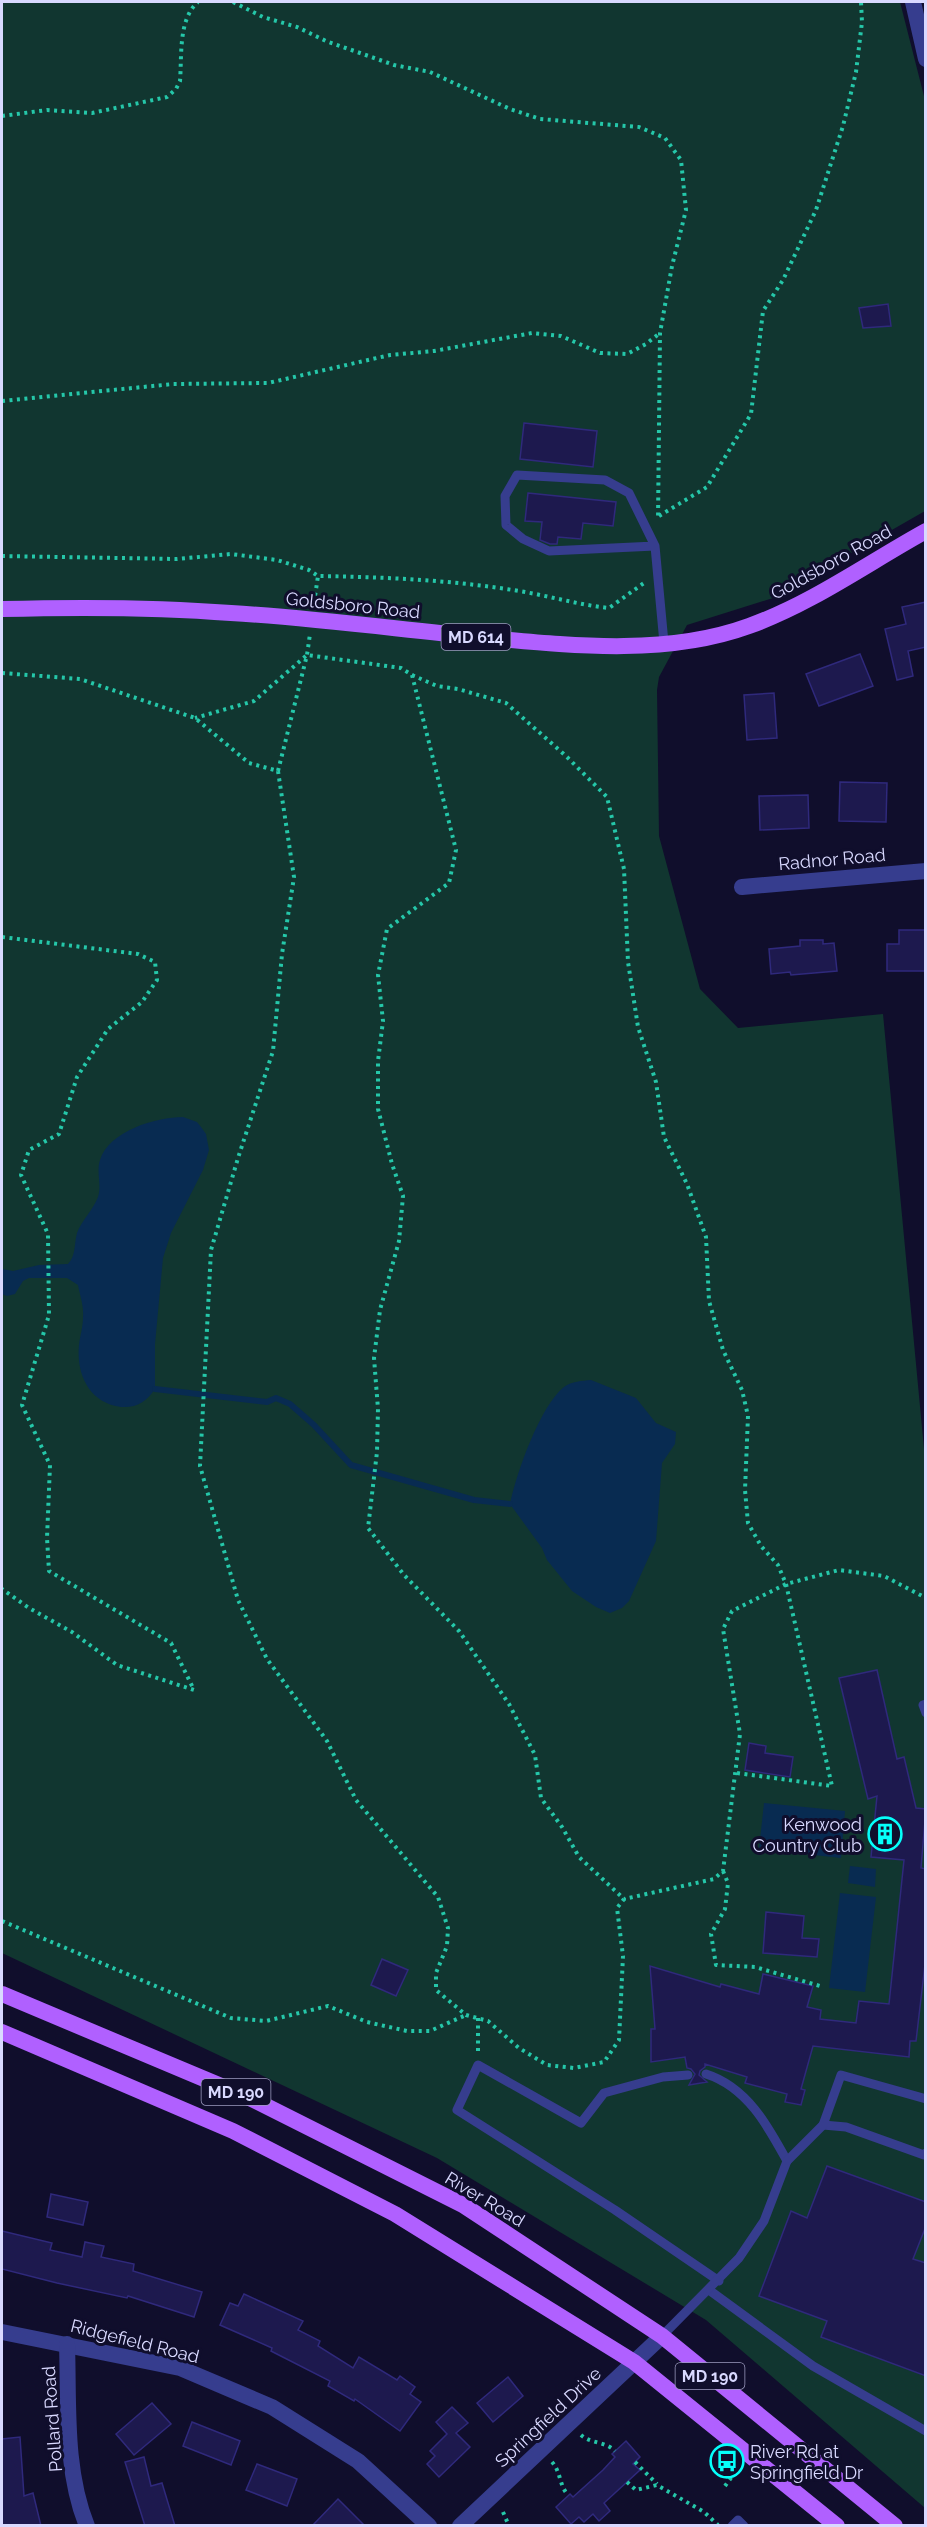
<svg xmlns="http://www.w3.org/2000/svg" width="927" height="2527" viewBox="0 0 927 2527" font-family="Raleway,sans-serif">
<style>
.green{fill:#113630}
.water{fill:#082b51}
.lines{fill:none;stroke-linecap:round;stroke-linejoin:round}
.stream{stroke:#082b51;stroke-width:6}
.building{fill:#1d194e;stroke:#2f297c;stroke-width:1.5}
.path{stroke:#25c7a9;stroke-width:4;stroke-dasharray:3 4.5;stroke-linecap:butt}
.service{stroke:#363d8e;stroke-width:9}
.minor{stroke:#363d8e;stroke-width:16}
.primary{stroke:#b060ff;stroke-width:16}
.labels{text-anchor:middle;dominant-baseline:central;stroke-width:6;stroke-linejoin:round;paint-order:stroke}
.shield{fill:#100e2c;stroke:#9d9cc0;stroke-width:1.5}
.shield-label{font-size:16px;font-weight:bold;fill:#d9d9ff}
.street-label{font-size:18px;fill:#d9d9ff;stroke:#100e2c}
.poi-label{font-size:18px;fill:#d9d9ff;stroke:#100e2c;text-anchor:end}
</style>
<rect width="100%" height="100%" fill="#100e2c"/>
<path class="green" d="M2,2h898l25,98v411l-152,87 -86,27 -28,52 -2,13 2,146 41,153 38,39 145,-14 43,456 -1,1038 -219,-188 -269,-162 -435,-205z"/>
<g class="water">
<path d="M183,1117l14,5 4,5 5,7 3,16 -6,20 -32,63 -8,25 -8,86v45c-9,13 -18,19 -34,18 -32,-4 -45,-33 -42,-62 1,-9 4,-18 4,-28 1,-11 -3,-21 -5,-32l-11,-7h-38l-6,3 -8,13 -8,2 -5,-2v-25l11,2 26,-6 29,-1c8,-8 6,-20 9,-31 5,-13 16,-23 21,-36 4,-12 -2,-25 2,-37 9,-29 56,-43 83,-43z"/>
<path d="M591,1380l45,18 20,25 20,9 -1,12 -13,19 -6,78 -27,60 -7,7 -12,5 -14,-6 -24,-16 -25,-31 -5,-12 -32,-44c6,-30 30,-98 54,-117 8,-6 18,-6 27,-7z"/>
<path d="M764,1803l81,8 -4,47 -82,-9z"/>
<path d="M850,1866l26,3 -1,18 -27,-4z"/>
<path d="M840,1893l36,4 -11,95 -36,-4z"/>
</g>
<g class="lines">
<path class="stream" d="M155,1389l112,13 9,-4 14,6 24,21 37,40 123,35 36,4"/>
</g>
<g class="building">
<path d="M888,304l3,22 -28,2 -4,-20z"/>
<path d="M524,423l73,8 -4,36 -73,-8z"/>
<path d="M528,493l88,9 -3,24 -30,-3 -2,16 -23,-2 -1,7h-7l-10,-4 2,-18 -17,-1z"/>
<path d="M926,602v45l-18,4 5,25 -16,4 -12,-51 21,-5 -4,-17z"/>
<path d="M860,654l13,32 -54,20 -13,-32z"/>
<path d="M774,693l3,45 -30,2 -3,-45z"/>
<path d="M840,782l47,1 -1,39 -47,-1z"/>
<path d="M808,795l1,33 -49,2 -1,-34z"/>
<path d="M899,930h27v41h-39v-27h12z"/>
<path d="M800,940h23v4l11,-1 3,28 -46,4 -1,-3 -19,2 -2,-25 31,-3z"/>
<path d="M877,1670l20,89 7,-2 12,51 10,1 -5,59 5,1v87l-10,85h-6l-1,16 -96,-11 -12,43 4,1 -4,15 -16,-3 2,-8 -42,-11 2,-6 -42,-13v3l-5,4 -1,4 8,7 -18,3 6,-11 -4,-5 -4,-1 -2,-11 -34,5v-33h4l-5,-63 70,21 1,-3 38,10 4,-20 50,12 -6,21 14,3 -1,9 36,4 3,-22 30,3 15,-144 -33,-3 6,-61 -9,3 -29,-121z"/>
<path d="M749,1743l17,3 -1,7 28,4 -3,20 -45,-7z"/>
<path d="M766,1912l38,4 -2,22 17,1 -2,18 -54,-4z"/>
<path d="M382,1959l26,11 -12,26 -25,-11z"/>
<path d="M827,2166l99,36v24l-13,33 13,4v113l-105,-39 6,-16 -68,-25 32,-85 16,7z"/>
<path d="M51,2194l37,8 -5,23 -36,-8z"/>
<path d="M2,2231l50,12 -2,7 32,7 3,-15 19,4 -3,11 33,7 -1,7 69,21 -8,25 -66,-21 -1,2 -70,-15 -55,-14z"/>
<path d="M244,2294l59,27 -5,9 22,11 -2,5 35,22 6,-11 38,23 3,-4 15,11 -5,7 11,8 -21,29 -45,-32 -1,2 -26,-15 2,-5 -59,-30 1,-3 -52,-23 10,-22 8,3z"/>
<path d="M508,2377l15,19 -30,26 -16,-19z"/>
<path d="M152,2403l19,21 -37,31 -18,-21z"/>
<path d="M452,2407l16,16 -12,10 14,14 -31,30 -12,-13 8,-8 -5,-5 17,-17 -11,-12z"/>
<path d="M192,2422l48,19 -9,24 -48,-19z"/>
<path d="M20,2437l4,59 9,-3 8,33h-39v-87z"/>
<path d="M626,2441l14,16 -7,7 7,6 -36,33 6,8 -11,10 -6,-7 -9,8 -5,-5 -8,7 -15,-17 14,-13 3,3 30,-27 12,-13 -3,-3z"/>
<path d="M144,2457l7,29 11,-3 13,43h-30l-20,-64z"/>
<path d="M257,2464l40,15 -10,27 -41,-16z"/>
<path d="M338,2499l27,27h-53z"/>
</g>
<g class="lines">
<g class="path">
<path d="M233,2l30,15 34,10 29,14 68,24 36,7 80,37 30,10 99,8 26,11 16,22 5,50 -14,56 -12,67 -2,187"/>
<path d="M2,116l45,-6 45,3 75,-16 9,-8 4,-8c2,-25 -2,-62 18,-79"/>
<path d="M2,401l171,-17 95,-1 122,-28 44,-4 98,-18 29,3 39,17 27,1 19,-10 14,-11"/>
<path d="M659,516l48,-29 44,-73 12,-103 20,-31 33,-70 27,-84 13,-54 6,-50 -1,-20"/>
<path d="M2,556l175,3 54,-5 46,6 32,10 9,6c67,1 134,4 201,15 31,5 60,14 90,17l35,-25"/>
<path d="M314,603l4,-27"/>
<path d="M2,673l78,6 115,39 54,45 29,8 16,106 -12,77 -9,97 -35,107 -27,92 -11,216 38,134 29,59 60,82 29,59 82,97 10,31 -1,18 -11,27v17l30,25 22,6 31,27 28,17 27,3 30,-6 15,-22 4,-84 -6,-48 7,-9 -45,-42 -17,-30 -21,-29 -6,-43 -26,-51 -26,-38 -24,-35 -55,-56 -36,-47 9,-76 1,-43 -4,-51 6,-48 19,-69 4,-45 -11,-32 -14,-55v-48l5,-40 -5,-46 9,-46 62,-46 7,-33 -44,-175 -11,-7 -94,-13 -53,46 -59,17"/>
<path d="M412,675l25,11 21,3 48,14 60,53 41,41 17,72 4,93 10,65 18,55 8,55 23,47 19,53 3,64 14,49 19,40 6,26 -3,74 3,33 13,23 17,19 8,19 -54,27 -9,18 17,105 -17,137 -9,8 -90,20"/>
<path d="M278,771l29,-116 3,-21"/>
<path d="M2,937l136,17 17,8 2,18 -15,22 -34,27 -31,48 -18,57 -30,16 -8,25 27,59 1,81 -27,90 28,60 -3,73 2,33 122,72 23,47 -77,-25 -45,-33 -43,-24 -27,-19"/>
<path d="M737,1773l95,13 -46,-202 53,-14 45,6 42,22"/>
<path d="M723,1871l5,12 -3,26 -14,25 5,31 39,2 65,19"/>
<path d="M2,1921l229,97 35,3 62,-15 39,16 40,9h23l36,-16"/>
<path d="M478,2018v36"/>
<path d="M581,2435c10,9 24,6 34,16"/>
<path d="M552,2462c9,10 7,23 16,33"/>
<path d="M635,2462l22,22"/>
<path d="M627,2482l9,8 21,-5 47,27 14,13"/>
<path d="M725,2486l11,-15"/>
<path d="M503,2512l6,14"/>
</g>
<g class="service">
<path d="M655,546l-106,5 -26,-12 -17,-14 -1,-29 12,-21 88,5 24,13 26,53 9,97"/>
<path d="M926,1704l-3,1 3,8"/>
<path d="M706,2074c41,13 62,52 81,87"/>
<path d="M688,2075l-25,2 -59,16 -23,30 -103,-58 -21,45 158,100 104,71"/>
<path d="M823,2125l23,2 78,28 2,-2"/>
<path d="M709,2290l104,76 113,65"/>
<path d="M662,2336l77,-78 25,-37 23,-60 36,-36 18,-50 85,24"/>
<path d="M732,2526l6,-6 6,6"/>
</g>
<g class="minor">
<path d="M913,2l13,57"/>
<path d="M742,887l184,-16"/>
<path d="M2,2332l178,36 92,39 86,54 71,65"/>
<path d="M67,2344c2,59 -3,126 20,182"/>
<path d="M460,2526l202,-190"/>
</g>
<g class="primary">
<path d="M2,609c76,-2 153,-2 229,4 83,5 165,16 248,24 87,8 185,20 270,-11 62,-22 119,-63 177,-95"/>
<path d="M2,1994l250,105 211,106 199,131 233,190"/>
<path d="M2,2032l231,99 162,83 239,148 203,164"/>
</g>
</g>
<defs>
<symbol id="building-ring" viewBox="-11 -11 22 22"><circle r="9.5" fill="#100e2c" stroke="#05fffa" stroke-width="1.5"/><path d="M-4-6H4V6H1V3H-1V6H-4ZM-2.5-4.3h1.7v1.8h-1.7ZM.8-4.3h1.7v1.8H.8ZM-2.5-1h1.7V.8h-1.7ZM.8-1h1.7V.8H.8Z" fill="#05fffa"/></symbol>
<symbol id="bus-ring" viewBox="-11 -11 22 22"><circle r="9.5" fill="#100e2c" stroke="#05fffa" stroke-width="1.5"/><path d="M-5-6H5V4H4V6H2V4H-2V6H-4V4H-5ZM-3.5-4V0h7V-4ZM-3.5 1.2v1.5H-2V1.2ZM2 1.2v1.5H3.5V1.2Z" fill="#05fffa"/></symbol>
</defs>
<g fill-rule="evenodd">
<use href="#building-ring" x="866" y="1815" width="38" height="38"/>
<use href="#bus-ring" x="708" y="2442" width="38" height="38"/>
</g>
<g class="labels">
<g class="shield">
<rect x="441.5" y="624" width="69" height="26" rx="4.5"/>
<rect x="201.5" y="2079" width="69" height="26" rx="4.5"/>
<rect x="675.5" y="2363" width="69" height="26" rx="4.5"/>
</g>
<g class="shield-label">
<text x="476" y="637">MD 614</text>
<text x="236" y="2092">MD 190</text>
<text x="710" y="2376">MD 190</text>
</g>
<g class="street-label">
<text transform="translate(831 562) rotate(-29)">Goldsboro Road</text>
<text transform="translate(353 605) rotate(6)">Goldsboro Road</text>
<text transform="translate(832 859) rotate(-5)">Radnor Road</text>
<text transform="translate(485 2199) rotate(31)">River Road</text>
<text transform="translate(135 2341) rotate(14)">Ridgefield Road</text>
<text transform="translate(548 2417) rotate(-43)">Springfield Drive</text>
<text transform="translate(52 2419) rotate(-94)">Pollard Road</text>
</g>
<g class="poi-label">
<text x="862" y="1824">Kenwood<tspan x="862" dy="21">Country Club</tspan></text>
<text x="750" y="2451" text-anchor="start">River Rd at<tspan x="750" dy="21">Springfield Dr</tspan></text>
</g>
</g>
<rect width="927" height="2527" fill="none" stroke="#d9d9ff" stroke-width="6"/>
</svg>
